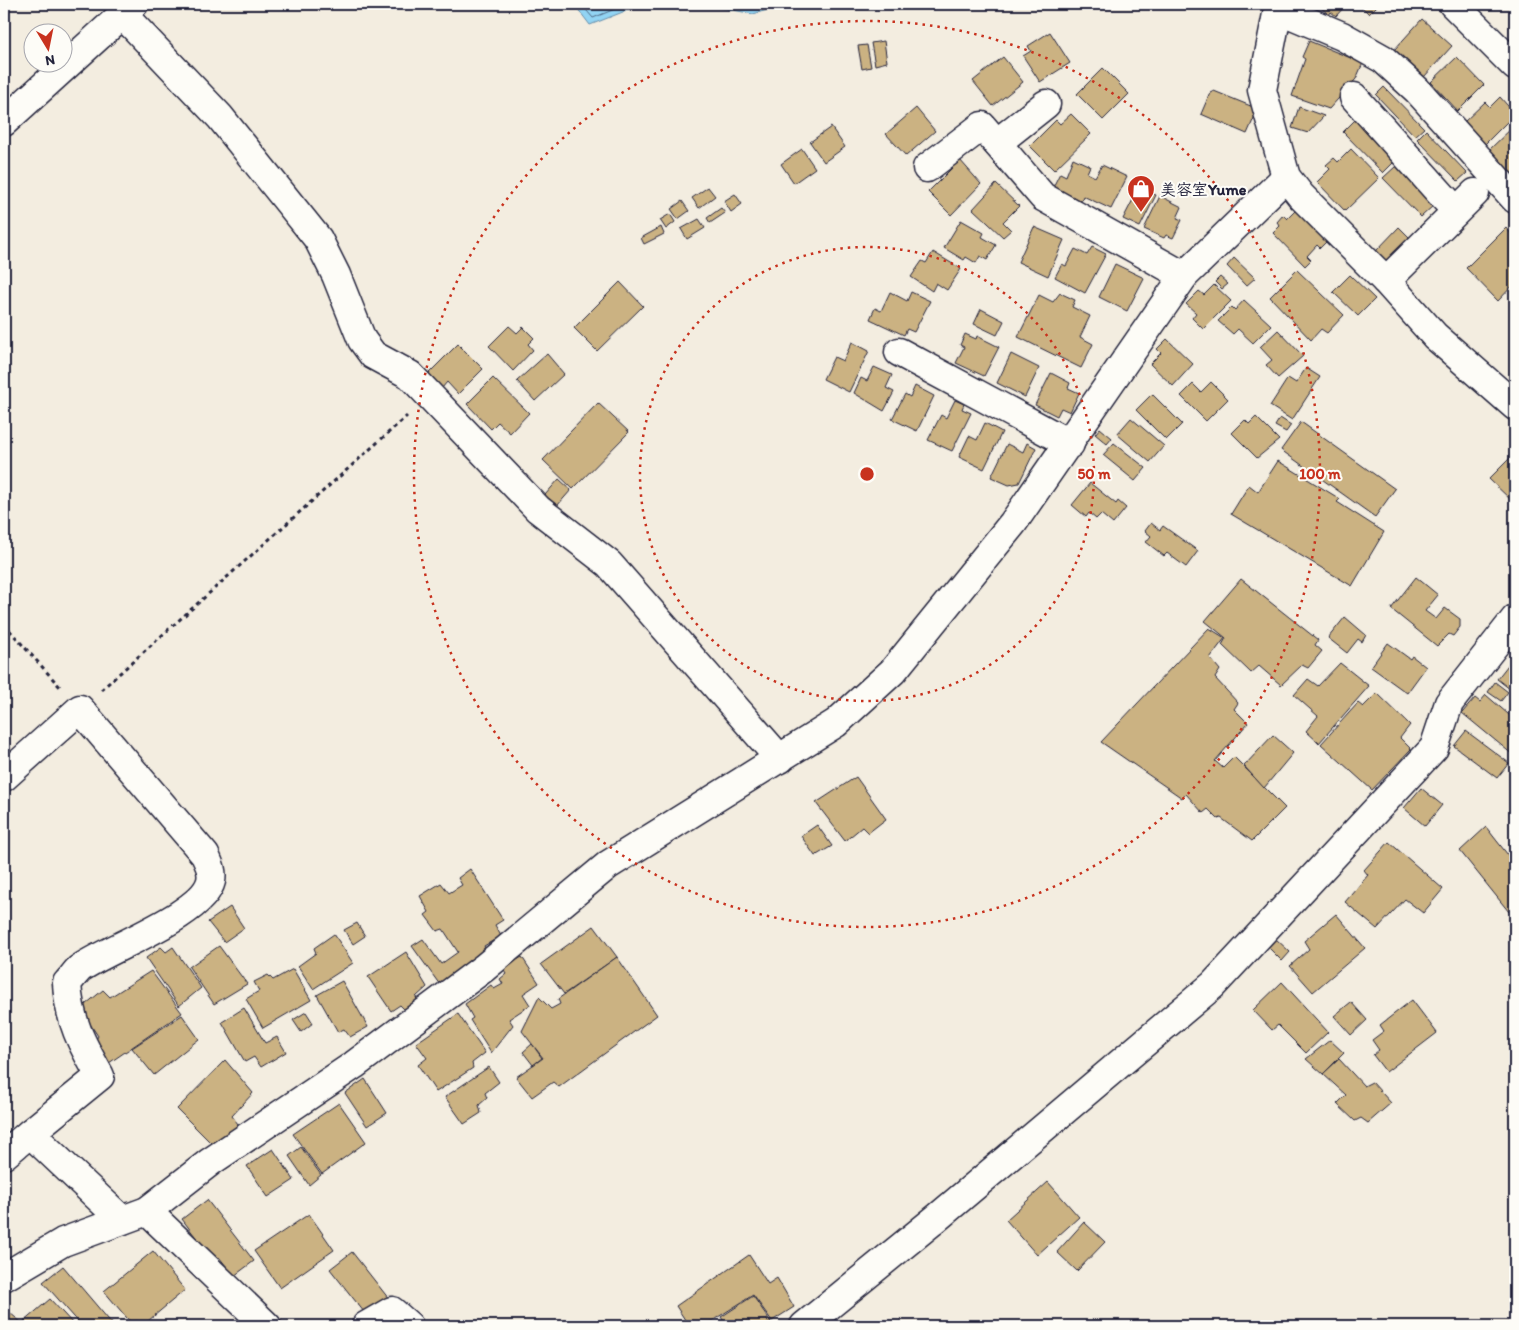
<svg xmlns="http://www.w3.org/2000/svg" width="1519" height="1330" viewBox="0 0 1519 1330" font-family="Itim,'Klee One',sans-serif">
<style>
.water{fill:#92d4f3;stroke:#658da9}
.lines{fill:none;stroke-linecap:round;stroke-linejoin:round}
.shore{stroke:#4f6985;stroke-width:1}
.building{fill:#cbb282;stroke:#22223b}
.minor-casing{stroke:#22223b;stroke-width:31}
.path{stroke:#22223b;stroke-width:3;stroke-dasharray:4 4;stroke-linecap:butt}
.minor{stroke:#fdfcf7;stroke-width:28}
.ring{fill:none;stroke:#c8321e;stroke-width:2.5;stroke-dasharray:2.5 5}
.labels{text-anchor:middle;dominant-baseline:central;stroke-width:4;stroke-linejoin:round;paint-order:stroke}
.poi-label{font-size:16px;font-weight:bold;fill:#22223b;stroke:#fdfcf7;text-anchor:start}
.centre{fill:#c8321e;stroke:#fdfcf7;stroke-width:2.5}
.ring-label{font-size:15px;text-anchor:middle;font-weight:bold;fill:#c8321e;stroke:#fdfcf7;stroke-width:4;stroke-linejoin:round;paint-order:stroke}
</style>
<rect width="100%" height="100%" fill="#f3ede0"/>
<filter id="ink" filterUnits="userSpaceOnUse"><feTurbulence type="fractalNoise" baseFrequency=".02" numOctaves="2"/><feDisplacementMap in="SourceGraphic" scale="10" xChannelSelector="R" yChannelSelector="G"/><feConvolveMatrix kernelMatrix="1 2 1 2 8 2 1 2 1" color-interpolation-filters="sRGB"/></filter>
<g filter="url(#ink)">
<g class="water">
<path d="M574,4h69l-53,21z"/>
<path d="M703,4h87l-37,10z"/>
</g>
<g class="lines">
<path class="shore" d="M581,4l12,14 34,-14"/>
</g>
<g class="building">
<path d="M1317,4h25l3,2 -9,10 -5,-4 -2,3z"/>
<path d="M1359,4h20l-10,10z"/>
<path d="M1422,19l30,27 -28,31 -30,-27z"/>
<path d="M1050,32l20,31 -30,19 -17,-26 8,-5 -3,-5z"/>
<path d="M884,41l3,21 -12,3 -4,-22z"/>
<path d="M1309,41l54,22 -7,16 -27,30 -37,-13 13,-37 -3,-2z"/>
<path d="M867,45l4,22 -9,2 -4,-23z"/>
<path d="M1003,57l20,25 -30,24 -20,-25z"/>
<path d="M1457,57l27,28 -26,26 -27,-29z"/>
<path d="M1103,68l26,26 -26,26 -26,-26z"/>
<path d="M1384,87l40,41 -9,8 -39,-41z"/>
<path d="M1214,91l44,18 -11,25 -46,-20 9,-21z"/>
<path d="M1500,97l15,17 -30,30 -21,-22 21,-20 5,5z"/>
<path d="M1299,107l25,9 -16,17 -16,-5z"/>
<path d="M916,108l19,23 -29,25 -20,-22z"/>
<path d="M1071,114l20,20 -37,36 -24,-24 26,-26 4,4z"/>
<path d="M1355,120l40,41 -12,12 -40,-41z"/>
<path d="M1515,125v50l-1,1 -25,-26z"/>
<path d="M831,127l14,20 -21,15 -14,-20z"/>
<path d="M1426,130l41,43 -9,8 -41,-42z"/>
<path d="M802,149l13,19 -21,15 -13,-19z"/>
<path d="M1351,149l28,29 -34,33 -28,-29 13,-13 -4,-4 8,-7 4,4z"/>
<path d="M1073,158l17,8 -3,7 8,4 7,-12 25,12 -16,32 -28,-13 -2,5 -28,-14 7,-14 6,3z"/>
<path d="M960,160l21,24 -30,31 -23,-23z"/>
<path d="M1396,166l38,39 -13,12 -38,-39z"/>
<path d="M996,184l23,22 -16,16 8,8 -8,7 -30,-28z"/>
<path d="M708,187l7,9 -16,12 -7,-10z"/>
<path d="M1139,188l17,7 -16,32 -17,-8z"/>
<path d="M735,194l7,10 -11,8 -7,-11z"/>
<path d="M1160,196l22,11 -5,11 5,2 -9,18 -7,-3 -2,3 -20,-9z"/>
<path d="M682,201l7,10 -11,8 -7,-10z"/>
<path d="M721,208l4,5 -15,10 -3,-5z"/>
<path d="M1295,211l31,31 -6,6 -3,-3 -10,11 4,4 -6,6 -32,-33 7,-7 -3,-4 6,-7 4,4z"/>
<path d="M670,214l5,8 -9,7 -6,-9z"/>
<path d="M699,219l6,9 -18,11 -6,-10z"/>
<path d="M961,220l23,13 -2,4 14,8 -9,15 -7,-4 -4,7 -10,-6 -2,3 -20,-12z"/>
<path d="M661,227l3,7 -20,10 -3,-6z"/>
<path d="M1034,227l30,13 -16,36 -30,-14z"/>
<path d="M1399,227l11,11 -24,23 -10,-10z"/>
<path d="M1506,228l9,10v45l-17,18 -32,-33z"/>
<path d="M1092,247l14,7 -21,39 -30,-16 7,-13 4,2 9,-17 12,6z"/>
<path d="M933,252l28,17 -14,21 -11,-7 -4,8 -21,-14 11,-16 4,2z"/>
<path d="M1234,258l21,20 -9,8 -19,-20z"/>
<path d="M1115,264l29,14 -17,33 -28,-14z"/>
<path d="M1297,270l47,45 -17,18 -6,-4 -10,11 -41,-43z"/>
<path d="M1350,275l25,24 -17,17 -25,-24z"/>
<path d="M1220,277l8,7 -6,5 -7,-7z"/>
<path d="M620,282l23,24 -46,45 -23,-23z"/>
<path d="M1214,285l17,16 -28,28 -11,-11 4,-5 -10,-9 13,-13 5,4z"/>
<path d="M890,292l17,9 4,-9 19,9 -16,31 -7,-3 -3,6 -34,-16 5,-11 6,3z"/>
<path d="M1060,293l15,7 -3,7 18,9 -10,21 13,7 -12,24 -63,-31 21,-42 14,7z"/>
<path d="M1244,300l27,25 -18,18 -15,-14 -5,5 -15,-13 14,-14 3,3z"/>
<path d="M981,309l23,12 -7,14 -23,-11z"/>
<path d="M509,326l8,7 6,-6 11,11 -6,6 5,6 -20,21 -24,-25z"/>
<path d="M1278,330l25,26 -25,22 -12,-13 6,-5 -12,-13z"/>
<path d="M965,334l11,5 1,-3 22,11 -15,29 -28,-13 8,-16 -4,-2z"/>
<path d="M1167,339l26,25 -20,22 -23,-22 11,-11 -4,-4z"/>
<path d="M852,342l17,9 -20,41 -26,-13 11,-22 9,4z"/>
<path d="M458,344l25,25 -25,25 -11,-12 -5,6 -14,-14z"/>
<path d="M547,354l17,20 -29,27 -18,-20z"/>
<path d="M1011,354l28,14 -14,29 -28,-14z"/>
<path d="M874,367l18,8 -6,13 8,4 -10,19 -30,-18 7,-15 6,3z"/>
<path d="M1306,368l14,9 -28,43 -22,-14 18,-28 8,5z"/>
<path d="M1051,373l19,10 -2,5 11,5 -9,19 -9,-4 -4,8 -22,-11z"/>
<path d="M493,378l36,35 -19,20 -12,-11 -7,7 -24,-25z"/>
<path d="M1211,382l17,17 -22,22 -25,-25 12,-12 8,8z"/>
<path d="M915,386l19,10 -17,35 -25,-12 13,-25 5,3z"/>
<path d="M1152,394l30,30 -16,16 -30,-30z"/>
<path d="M955,400l9,4 -2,5 9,4 -19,38 -24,-11 13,-25 5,3z"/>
<path d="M598,403l31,29 -56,57 -30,-29z"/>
<path d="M1256,417l23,23 -22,18 -25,-25 13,-13 4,4z"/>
<path d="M1131,418l33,28 -14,16 -33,-28z"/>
<path d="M1280,418l11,7 -5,7 -11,-6z"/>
<path d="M1301,422l94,67 -20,28 -94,-67z"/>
<path d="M985,423l17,9 -18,37 -25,-12 10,-21 8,4z"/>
<path d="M1100,428l12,10 -5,6 -12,-10z"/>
<path d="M1027,443l9,5 -17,35 -10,2 -18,-8 16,-33 16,8z"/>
<path d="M1114,443l32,25 -11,13 -32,-26z"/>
<path d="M1515,453v44l-3,4 -23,-22z"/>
<path d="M1278,461l62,38 -3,3 47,30 -32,54 -121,-72 18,-29 9,7z"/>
<path d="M559,479l12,11 -14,16 -12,-11z"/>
<path d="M1090,483l26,21 2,-3 8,7 -13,16 -12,-10 -5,5 -7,-6 -3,4 -14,-12z"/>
<path d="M1151,523l9,7 3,-4 35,25 -12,16 -19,-14 -3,3 -18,-14 5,-6 -6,-5z"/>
<path d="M1416,577l22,18 -13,16 11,8 9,-11 15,11v8l-7,9 -4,-2 -12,12 -46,-37z"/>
<path d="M1241,579l77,61 -3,5 7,6 -14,17 -6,-3 -21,20 -22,-19 -8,7 -29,-28 4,-7 -21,-17z"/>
<path d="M1345,617l21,18 -4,7 -4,-3 -11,14 -19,-15z"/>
<path d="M1209,628l16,10 -15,20 10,12 -5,8 23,25 -4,6 14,14 -33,38 8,7 11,-11 51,51 -33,33 -31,-23 -3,1 -10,-10 -5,4 -17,-19 -4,4 -81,-56z"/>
<path d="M1388,643l22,16 2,-3 14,11 -19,26 -36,-26z"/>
<path d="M1515,656v37l-18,-14z"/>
<path d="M1340,663l29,23 -50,57 -13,-12 12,-15 -24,-21 14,-16 10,7z"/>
<path d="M1495,682l13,10 -7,9 -13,-9z"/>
<path d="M1377,693l33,32 -10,13 11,11 -39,41 -51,-46 37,-41 5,4z"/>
<path d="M1486,695l29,25v32l-2,3 -51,-42 13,-15 5,4z"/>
<path d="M1466,731l43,32 -12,15 -43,-32z"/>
<path d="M1273,735l20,18 -29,35 -20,-22z"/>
<path d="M856,777l30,42 -18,14 -6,-6 -17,14 -29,-38z"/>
<path d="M1421,788l21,17 -17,21 -21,-18z"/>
<path d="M817,825l15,21 -17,10 -14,-20z"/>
<path d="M1486,827l29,37v41l-6,7 -49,-61z"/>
<path d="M1389,842l54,47 -20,24 -18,-14 -28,30 -32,-27 23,-27 -4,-5z"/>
<path d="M470,869l33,51 -8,5 6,11 -17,10 5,9 -49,30 -28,-39 11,-7 18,25 17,-12 -15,-23 -6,2 -12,-16 4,-3 -9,-16 21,-13 8,10 13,-8 -4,-7z"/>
<path d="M230,907l14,21 -20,14 -16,-20z"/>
<path d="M1336,914l29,34 -52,44 -23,-26 19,-17 -5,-8z"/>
<path d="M357,923l8,13 -12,8 -9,-14z"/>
<path d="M594,926l23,31 -53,37 -23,-30z"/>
<path d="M334,934l19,29 -40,26 -15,-23 18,-13 -2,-5z"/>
<path d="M1275,938l15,14 -8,9 -15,-15z"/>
<path d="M219,946l28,38 -33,20 -25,-37z"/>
<path d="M161,947l5,5 7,-5 28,41 -22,18 -33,-48z"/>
<path d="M406,952l21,35 -11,10 2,6 -12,8 -6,-6 -9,6 -23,-34z"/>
<path d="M522,957l17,26 -16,11 7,11 -21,14 4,6 -22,28 -21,-33 3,-2 -8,-14 26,-19 3,4 9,-5 -3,-5 6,-5 -4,-6z"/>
<path d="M617,957l40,58 -98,72 -6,-5 -21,15 -16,-20 27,-19 -21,-27 17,-34 12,12 9,-5 -2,-5z"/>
<path d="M293,969l18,31 -48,28 -17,-29 13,-8 -5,-9 14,-7 5,5z"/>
<path d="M151,971l31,42 -73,50 -15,-20 4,-7 -18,-27 23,-19 7,7z"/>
<path d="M342,981l26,46 -18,10 -6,-8 -6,3 -21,-37z"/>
<path d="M1282,982l46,50 -22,21 -28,-28 -6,5 -19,-20z"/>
<path d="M1412,1000l25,33 -51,39 -13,-17 6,-5 -7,-10 12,-9 -4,-6z"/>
<path d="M1351,1002l16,18 -16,15 -17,-19z"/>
<path d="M244,1008l21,35 12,-6 9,15 -25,15 -7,-10 -9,5 -23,-40z"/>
<path d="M306,1012l7,11 -12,9 -8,-12z"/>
<path d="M458,1014l27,39 -13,10 1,5 -37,24 -18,-27 9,-7 -11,-15z"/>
<path d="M182,1015l17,24 -45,36 -22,-27z"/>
<path d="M1330,1040l14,13 -21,21 -17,-15z"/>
<path d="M532,1044l10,14 -9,7 -10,-13z"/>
<path d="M1339,1059l25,27 8,-4 19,21 -23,20 -7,-5 -6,3 -18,-17 9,-9 -23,-21z"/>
<path d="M225,1060l28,33 -21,23 6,8 -23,23 -38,-38z"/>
<path d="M489,1067l10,15 -14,11 2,5 -8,7 2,8 -17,11 -19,-27z"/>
<path d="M365,1079l22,34 -20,13 -22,-33z"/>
<path d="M339,1103l27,39 -44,32 -29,-40z"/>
<path d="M301,1147l20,28 -12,10 -20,-29z"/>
<path d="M273,1149l21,31 -26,17 -21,-31z"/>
<path d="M1048,1182l31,35 -42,38 -31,-35z"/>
<path d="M207,1200l47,61 -20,15 -15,-19 -6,3 -31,-41z"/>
<path d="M309,1214l25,36 -54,38 -26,-37z"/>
<path d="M1084,1222l21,20 -28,29 -20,-19z"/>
<path d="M153,1251l32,39 -43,36 -6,-5 -4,3 -28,-33z"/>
<path d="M352,1252l37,47 -21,18 -38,-48z"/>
<path d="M749,1255l19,29 9,-6 17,29 -22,14 -19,-26 -49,31h-15l-13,-20z"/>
<path d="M63,1266l51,60h-32l-39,-44z"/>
<path d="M753,1296l18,26 -7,4h-37l-6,-9z"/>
<path d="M50,1299l25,27h-71v-18l18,15z"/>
</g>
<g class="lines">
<defs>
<g id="minor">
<path d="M1279,4l-17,86 24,87 15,19 85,85 49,55 80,70"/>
<path d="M1453,4l62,62"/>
<path d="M1278,9l64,27 41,23 34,31 98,109"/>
<path d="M122,14l98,103 98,122 18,36 26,65 11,15 37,20 128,134 71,55 171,195"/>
<path d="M1354,97l102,114"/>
<path d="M4,122l130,-118"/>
<path d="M997,143l49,-39"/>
<path d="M927,168l55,-42 61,71 141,79"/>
<path d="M1386,281l89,-88"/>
<path d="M899,352l171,92"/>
<path d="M4,777l76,-68 125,146c4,9 8,16 6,26 -8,34 -103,67 -132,88 -4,4 -8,10 -12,14 2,38 15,61 33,93l-70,57 92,87"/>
<path d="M4,1155l26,-22"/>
<path d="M147,1211l120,115"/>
<path d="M4,1277l59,-35 84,-31 63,-49 144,-97 130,-97 124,-103 228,-142 57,-52 120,-148 171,-247 102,-99"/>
<path d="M366,1326l26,-15 17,15"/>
<path d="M804,1326l134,-109 275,-232 221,-237 15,-45 66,-84"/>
</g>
</defs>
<use href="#minor" class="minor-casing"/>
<g class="path">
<path d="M4,624l56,63"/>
<path d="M101,690l306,-274"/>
</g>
<use href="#minor" class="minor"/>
</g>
</g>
<g class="ring">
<circle cx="867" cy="474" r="227"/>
<circle cx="867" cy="474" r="453"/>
</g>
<defs>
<symbol id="shop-pin" viewBox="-11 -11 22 30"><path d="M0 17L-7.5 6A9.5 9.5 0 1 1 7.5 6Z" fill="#c8321e" stroke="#fdfcf7"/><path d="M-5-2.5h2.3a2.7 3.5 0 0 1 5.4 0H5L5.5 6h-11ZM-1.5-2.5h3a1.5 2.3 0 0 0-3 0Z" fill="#fff"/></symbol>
</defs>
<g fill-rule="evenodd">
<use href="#shop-pin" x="1125" y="173" width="32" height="43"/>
</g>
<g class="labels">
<g class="poi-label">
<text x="1160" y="189">美容室Yume</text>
</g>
</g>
<circle cx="867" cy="474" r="8" class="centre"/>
<g class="ring-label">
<text x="1094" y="479">50 m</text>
<text x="1320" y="479">100 m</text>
</g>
<rect width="1519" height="1330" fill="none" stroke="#fdfcf7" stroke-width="20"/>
<rect x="10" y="10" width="1499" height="1310" fill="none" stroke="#22223b" stroke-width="2" filter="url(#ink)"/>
<g transform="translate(48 48) rotate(170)"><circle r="24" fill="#fdfcf7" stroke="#a5a5ac"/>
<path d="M0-4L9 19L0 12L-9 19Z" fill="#c8321e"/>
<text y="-8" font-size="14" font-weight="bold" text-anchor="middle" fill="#22223b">N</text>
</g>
</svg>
